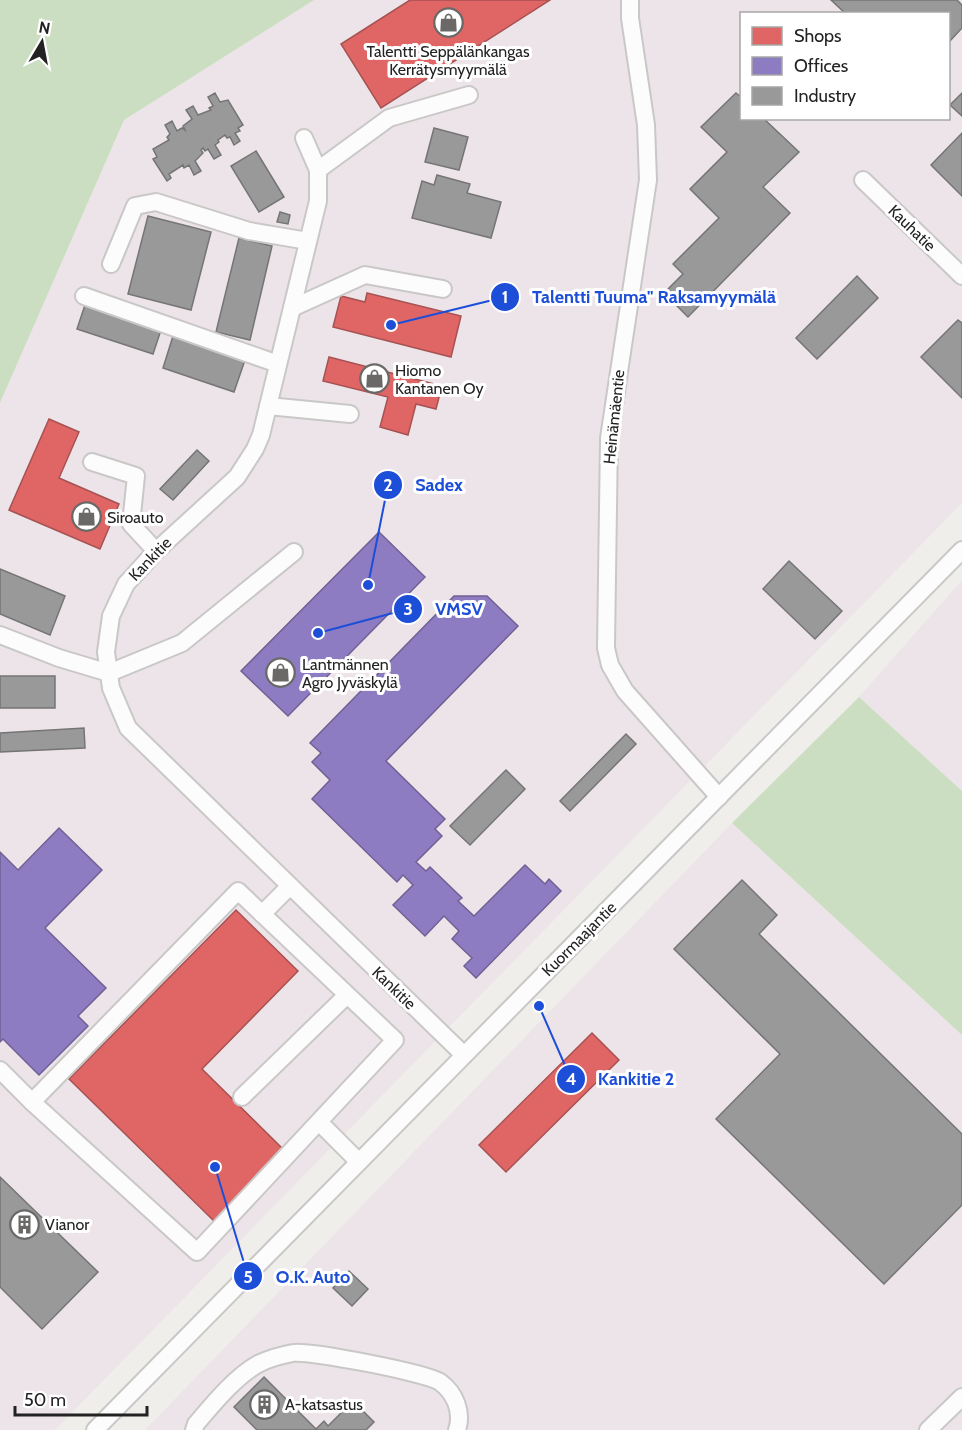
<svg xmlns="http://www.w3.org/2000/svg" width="962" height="1430" viewBox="0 0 962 1430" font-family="Cabin,sans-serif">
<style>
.industrial{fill:#ede4e9;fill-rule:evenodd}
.forest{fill:#cbdec1}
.shops{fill:#e06666;stroke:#a75252;stroke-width:1.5}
.offices{fill:#8e7cc3;stroke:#6e6193;stroke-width:1.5}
.industry{fill:#999;stroke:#757575;stroke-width:1.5}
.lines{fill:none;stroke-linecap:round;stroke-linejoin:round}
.minor-casing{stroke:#c9c8c7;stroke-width:20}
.minor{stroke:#fdfcfc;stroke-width:16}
.labels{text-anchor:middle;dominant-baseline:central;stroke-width:6;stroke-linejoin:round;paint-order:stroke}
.poi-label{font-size:16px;fill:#222;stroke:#fff;text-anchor:start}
.street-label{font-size:16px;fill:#222;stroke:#fff}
.leader{fill:none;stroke:#1d4ed8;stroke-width:2}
.callout-dot{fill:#1d4ed8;stroke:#fff;stroke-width:2}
.mark-label{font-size:18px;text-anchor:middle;font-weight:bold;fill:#fff}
.callout-label{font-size:18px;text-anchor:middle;font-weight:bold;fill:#1d4ed8;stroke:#fff;stroke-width:6;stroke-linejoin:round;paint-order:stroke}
</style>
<rect width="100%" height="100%" fill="#f0eeeb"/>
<g class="industrial">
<path d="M314,0h648v503l-907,927h-55v-1027l124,-283zM742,14h206v104h-206z"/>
<path d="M962,580v211l-103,-94z"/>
<path d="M732,823l230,212v395h-817z"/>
</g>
<g class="forest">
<path d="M0,0h314l-190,120 -124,283z"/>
<path d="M859,697l103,94v244l-230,-212z"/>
</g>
<g class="shops">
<path d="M410,0h140l-169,108 -40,-64z"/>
<path d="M367,293l94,23 -10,41 -118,-30 8,-31 24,6z"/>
<path d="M329,357l113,29 -6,23 -20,-5 -8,31 -28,-8 8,-30 -65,-16z"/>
<path d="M49,419l30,13 -20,46 60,26 -19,45 -91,-39z"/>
<path d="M236,910l62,61 -96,98 84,83 -70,71 -147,-144z"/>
<path d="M592,1033l27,27 -113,112 -27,-27z"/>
</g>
<g class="offices">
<path d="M379,532l46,45 -137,139 -47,-45z"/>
<path d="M454,596h33l31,30 -132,135 59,58 -10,10 7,7 -26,26 10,9 4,-4 32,31 -4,3 16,15 51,-51 20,19 4,-5 12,12 -85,87 -12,-12 8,-8 -20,-19 7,-8 -15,-15 -19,20 -32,-31 20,-20 -10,-10 -6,7 -85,-83 18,-19 -18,-18 9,-9 -11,-10z"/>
<path d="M59,828l43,42 -57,58 61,60 -28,28 10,10 -49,49 -36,-36 -3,3v-190l18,18z"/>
</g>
<g class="industry">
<path d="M831,0h126l5,5v23l-14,15v-29h-102z"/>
<path d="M215,93l5,9 8,-2 15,25 -5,3 2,3 -5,2 5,8 -6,4 -4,-8 -3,1 -2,-3 -7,5 1,2 -4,3 6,10 -7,4 -6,-10 -3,2 -2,-3 -2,2 2,3 -8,8 6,10 -7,4 -5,-10 -5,3 -1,-3 -14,9 2,4 -4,3 -14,-22 4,-2 -4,-8 16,-9 -2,-3 3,-3 -5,-9 7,-4 5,10 5,-3 3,2 -2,-4 9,-7 -6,-9 7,-4 5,9 13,-5 -2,-2 4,-2 -5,-9z"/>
<path d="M736,93l6,5v20h21l36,34 -36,35 27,26 -102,104 -24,-24 19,-19 -10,-10 46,-46 -29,-29 37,-37 -26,-25z"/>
<path d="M962,93v23l-12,-11z"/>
<path d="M434,128l34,9 -9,33 -34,-8z"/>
<path d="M962,133v63l-31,-31z"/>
<path d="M256,151l28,46 -25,15 -28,-46z"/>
<path d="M437,175l33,9 -3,9 34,9 -10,36 -79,-20 10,-37 12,4z"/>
<path d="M280,212l10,3 -2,9 -11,-2z"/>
<path d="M148,216l63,16 -20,78 -63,-16z"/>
<path d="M239,238l33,8 -22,94 -34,-8z"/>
<path d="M857,276l21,22 -61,61 -21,-21z"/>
<path d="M86,302l76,25 -9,27 -76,-25z"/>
<path d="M958,320l4,3v75l-41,-41z"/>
<path d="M173,336l72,24 -11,32 -71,-24z"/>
<path d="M197,450l12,11 -36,39 -13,-11z"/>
<path d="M789,561l53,50 -27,28 -52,-50z"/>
<path d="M0,569l65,27 -15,39 -50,-21z"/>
<rect x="0" y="676" width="55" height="32"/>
<path d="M84,728l1,20 -85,4v-19z"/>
<path d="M626,734l10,10 -66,67 -10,-10z"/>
<path d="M506,770l19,19 -55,56 -20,-19z"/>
<path d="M742,880l35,35 -18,19 203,200v71l-78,79 -168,-165 64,-65 -106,-105z"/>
<path d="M0,1177l98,95 -56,57 -42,-42z"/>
<path d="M349,1271l19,18 -16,17 -19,-18z"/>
<path d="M264,1377l52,52 8,-8 4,5 25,-25 21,21 -8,8h-109l-23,-23z"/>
</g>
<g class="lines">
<defs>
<g id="minor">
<path d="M630,0v18l16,107 2,55 -39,258 -3,210 4,17 15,26 94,106"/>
<path d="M304,138l14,32v31l-57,234 -6,14 -18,28 -81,74 -30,33 -15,32 -5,36 5,36 17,40 336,327"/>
<path d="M318,170l71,-52 80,-23"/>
<path d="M863,180l99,96"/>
<path d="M111,264l24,-58 21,-4 93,29 59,10"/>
<path d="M84,296l194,68"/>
<path d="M292,308l73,-33 78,14"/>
<path d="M268,406l82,8"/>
<path d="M92,462l44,14 -5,48 25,27"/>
<path d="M0,635l59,23 50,15 73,-30 112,-91"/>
<path d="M238,891l157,149 -198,212 -165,-150z"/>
<path d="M262,914l28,-28"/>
<path d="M0,1070l32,32"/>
<path d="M242,1097l104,-101"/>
<path d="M319,1122l40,40"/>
<path d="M95,1430l867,-880"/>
<path d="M194,1430l2,-6c17,-20 39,-47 62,-60 10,-5 24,-9 35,-11 15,-3 134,20 147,29 15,11 23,30 17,48"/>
<path d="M928,1430l34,-33"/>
</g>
</defs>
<use href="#minor" class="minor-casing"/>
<use href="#minor" class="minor"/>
</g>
<defs>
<symbol id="shop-ring" viewBox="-11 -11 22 22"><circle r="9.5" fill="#fff" stroke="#6a6968" stroke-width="1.5"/><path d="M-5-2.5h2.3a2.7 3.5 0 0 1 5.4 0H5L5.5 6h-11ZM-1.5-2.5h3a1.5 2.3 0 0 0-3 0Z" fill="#6a6968"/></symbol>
<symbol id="building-ring" viewBox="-11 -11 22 22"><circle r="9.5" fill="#fff" stroke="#6a6968" stroke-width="1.5"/><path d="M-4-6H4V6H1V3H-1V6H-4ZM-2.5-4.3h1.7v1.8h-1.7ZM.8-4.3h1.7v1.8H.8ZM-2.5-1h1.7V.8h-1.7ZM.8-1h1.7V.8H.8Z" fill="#6a6968"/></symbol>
</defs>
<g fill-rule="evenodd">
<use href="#shop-ring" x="432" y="6" width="33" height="33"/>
<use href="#shop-ring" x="358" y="362" width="33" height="33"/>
<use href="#shop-ring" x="70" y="500" width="33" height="33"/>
<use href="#shop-ring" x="264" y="656" width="33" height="33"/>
<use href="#building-ring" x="8" y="1208" width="33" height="33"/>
<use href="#building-ring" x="248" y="1388" width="33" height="33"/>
</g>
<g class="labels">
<g class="poi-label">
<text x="448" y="51" text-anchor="middle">Talentti Seppälänkangas<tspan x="448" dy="18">Kerrätysmyymälä</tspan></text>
<text x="395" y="370">Hiomo<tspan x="395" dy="18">Kantanen Oy</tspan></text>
<text x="107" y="517">Siroauto</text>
<text x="302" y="664">Lantmännen<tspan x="302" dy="18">Agro Jyväskylä</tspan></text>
<text x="45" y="1224">Vianor</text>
<text x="285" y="1404">A-katsastus</text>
</g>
<g class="street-label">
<text transform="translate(912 228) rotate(44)">Kauhatie</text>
<text transform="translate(614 417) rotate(-84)">Heinämäentie</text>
<text transform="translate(150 559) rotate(-46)">Kankitie</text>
<text transform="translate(579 939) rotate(-45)">Kuormaajantie</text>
<text transform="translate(394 988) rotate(44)">Kankitie</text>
</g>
</g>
<path class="leader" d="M391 325L505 297M368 585L388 485M318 633L408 609M539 1006L571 1079M215 1167L248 1276"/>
<g class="callout-dot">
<circle cx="391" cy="325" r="6"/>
<circle cx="368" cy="585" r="6"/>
<circle cx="318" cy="633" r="6"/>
<circle cx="539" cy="1006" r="6"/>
<circle cx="215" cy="1167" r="6"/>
<circle cx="505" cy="297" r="15"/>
<circle cx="388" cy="485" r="15"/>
<circle cx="408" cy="609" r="15"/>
<circle cx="571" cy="1079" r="15"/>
<circle cx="248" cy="1276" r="15"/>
</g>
<g class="mark-label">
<text x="505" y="303">1</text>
<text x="388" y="491">2</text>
<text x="408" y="615">3</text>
<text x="571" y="1085">4</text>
<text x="248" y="1283">5</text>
</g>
<g class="callout-label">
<text x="654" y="303">Talentti Tuuma" Raksamyymälä</text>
<text x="439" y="491">Sadex</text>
<text x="459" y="615">VMSV</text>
<text x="636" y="1085">Kankitie 2</text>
<text x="313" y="1283">O.K. Auto</text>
</g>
<rect x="740" y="12" width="210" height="108" fill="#ffffff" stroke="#a7a7a7" stroke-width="1.5"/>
<rect x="752" y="27" width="30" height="18" fill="#e06666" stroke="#a7a7a7" stroke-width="1.5"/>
<text x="794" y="42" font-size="18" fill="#222222">Shops</text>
<rect x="752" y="57" width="30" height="18" fill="#8e7cc3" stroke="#a7a7a7" stroke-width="1.5"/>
<text x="794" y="72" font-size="18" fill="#222222">Offices</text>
<rect x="752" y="87" width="30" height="18" fill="#999999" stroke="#a7a7a7" stroke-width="1.5"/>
<text x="794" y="102" font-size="18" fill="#222222">Industry</text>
<g transform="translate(42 42) rotate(10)" stroke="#ffffff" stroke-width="4.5" paint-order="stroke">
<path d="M0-4.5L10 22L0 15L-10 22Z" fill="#222222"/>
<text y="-9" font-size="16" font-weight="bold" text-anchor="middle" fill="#222222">N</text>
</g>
<path d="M15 1406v9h132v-9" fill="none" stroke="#222222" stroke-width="3"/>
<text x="24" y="1406" font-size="18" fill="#222222" stroke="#ffffff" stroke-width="4.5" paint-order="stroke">50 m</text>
</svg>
